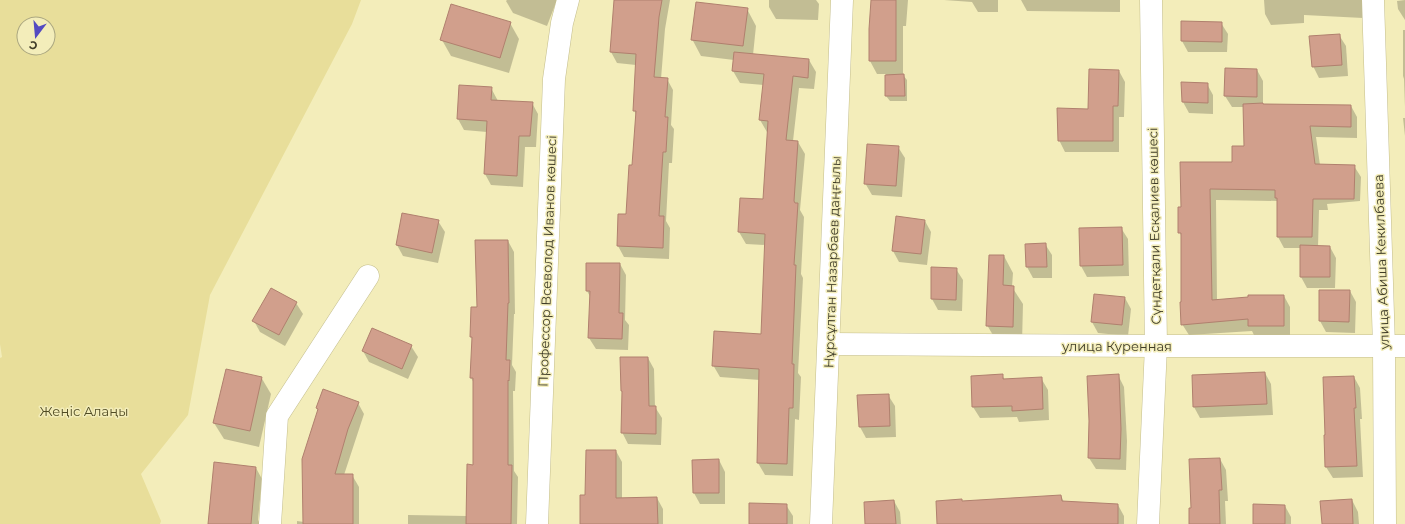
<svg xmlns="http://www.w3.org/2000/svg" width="1405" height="524" viewBox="0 0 1405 524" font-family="Montserrat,sans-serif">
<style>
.green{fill:#e8de9a;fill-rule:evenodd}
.shadow{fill:#0003}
.building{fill:#d19f8c;stroke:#b0806e}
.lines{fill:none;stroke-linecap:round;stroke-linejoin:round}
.minor-casing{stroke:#c4be8d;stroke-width:23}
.minor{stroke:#fff;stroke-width:22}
.labels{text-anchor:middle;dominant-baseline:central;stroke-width:3;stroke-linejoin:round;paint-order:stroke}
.street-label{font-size:13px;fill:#403d29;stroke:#f3edba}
.park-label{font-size:13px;fill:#504b23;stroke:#f3edba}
</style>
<rect width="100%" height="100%" fill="#f3edba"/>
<path class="green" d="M0,0h361l-9,24 -142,271 -22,120 -47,59 20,47 -1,3h-160v-166l2,-1 -2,-13zM24,24h24v24h-24z"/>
<g class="shadow">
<path d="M507,0h50l-10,26 -34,-13 -7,-12z"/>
<path d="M614,0h56l-5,29 -4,50h6l6,11 -2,35 3,4 -2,34h-3l-3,58 4,7 -1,31 -45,-2 -6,-11 1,-31h8l6,-49 3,-51 -2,-5 2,-45 -19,-2 -6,-11 4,-49z"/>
<path d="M769,0h47l3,4 -1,16 -42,-1 -7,-12z"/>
<path d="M872,0h36l-2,26h-3v49l4,5v21h-17l-4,-5v-22h-9l-7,-13z"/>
<path d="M944,0h54v12h-20l-6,-10z"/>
<path d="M1021,0h99v12l-93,-1z"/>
<path d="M1264,0h101l-2,18 -59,-3v8l-33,2 -6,-11z"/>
<path d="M1405,0v20l-7,-11 -1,-8z"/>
<path d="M747,9l9,17 -3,29 56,5 7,12 -2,17 -15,-1 -6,53 5,1 7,12 -5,56 4,7 -3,57 2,4 -5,95 3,4 -2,43 -4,-1 -2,57 -28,-1 -7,-12 2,-83 -40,-3 -7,-12 49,-30 4,-90 -20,-1 -7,-12 25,-32 5,-68h-2l-7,-12 4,-35 -24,-2 -7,-12 1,-11 -33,-4 -9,-17z"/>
<path d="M510,23l9,16 -10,34 -58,-17 -9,-16z"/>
<path d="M1221,23l7,11 -1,18h-39l-6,-11z"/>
<path d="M1403,30h2v77l-1,-28 -1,-3z"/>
<path d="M1339,35l7,11 2,30 -29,2 -6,-12z"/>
<path d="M1257,70l6,11v24l88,1 6,11v21l-41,-1 4,28 34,1 7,11 -1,24 -33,3 1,6h-9l-1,37h12l6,11 -1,30h-28l-6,-11v-29h-17l-6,-11v-36l-62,-1 1,100 67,-4 6,11v30h-35l-3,-6 -63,4 -7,-11v-86l-2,-5 -1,-25h3l51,-45 12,-16 -1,-40h-12l-7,-11z"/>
<path d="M1119,71l6,11 -1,35h-5v35h-54l-6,-12 30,-30z"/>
<path d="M1207,84l6,11v19l-24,-1 -6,-11z"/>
<path d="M491,88l7,13 34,2 6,11 -2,33h-11l-2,40 -32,-2 -6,-11 2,-42 -23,-2 -6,-11z"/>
<path d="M1403,118h2v19v-1z"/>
<path d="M898,147l7,11 -3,39 -30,-2 -7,-12z"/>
<path d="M438,221l7,11 -7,31 -35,-7 -6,-11z"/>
<path d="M925,221l6,11 -4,33 -28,-3 -6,-11z"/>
<path d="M1121,228l7,11 1,37 -42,1 -6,-11z"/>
<path d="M508,241l6,11 1,62h-1l-2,51 4,7 -1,19h-2l1,80 4,6 -1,47h-109v-9l59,1 7,-50v-83l-3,-5 2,-37 -2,-4 1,-29h6z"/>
<path d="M1045,244l7,11v23h-19l-6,-11z"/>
<path d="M1004,256l9,17 -1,14 11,17 -1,39 -25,-1 -10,-17z"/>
<path d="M587,264h33l6,11 -1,45 4,5 -1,25 -32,-1 -7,-11 2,-40 -4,-7z"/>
<path d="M956,269l7,11 -1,31 -24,-1 -6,-11z"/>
<path d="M1320,291h30l6,11 -1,31 -29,-1 -6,-11z"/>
<path d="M1125,298l6,11 -3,27 -30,-3 -6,-11z"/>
<path d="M296,303l7,11 -18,32 -25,-14 -6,-11z"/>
<path d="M411,346l7,11 -10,22 -39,-17 -6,-11z"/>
<path d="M648,358l6,11 1,38 7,11 -1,27 -33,-1 -6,-12 1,-39 -1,-2z"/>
<path d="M1265,373l6,11 2,31 -73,3 -6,-11z"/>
<path d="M1002,375l3,5 36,-2 7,12 1,30 -30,2 -2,-5 -37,1 -7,-11 -1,-30z"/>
<path d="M1118,375l6,12 3,54 -1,29 -30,-1 -7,-11 1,-37z"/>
<path d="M261,377l10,17 -12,53 -35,-8 -10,-16z"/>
<path d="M1354,377l6,11 2,31h-2l3,58 -30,1 -7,-11 -1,-31z"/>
<path d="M888,395l7,11 1,31 -30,1 -6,-11z"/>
<path d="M358,403l6,11 -20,61h8l7,12v37h-62v-3l7,1 14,-112 -1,-2z"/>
<path d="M616,451l6,11v37l35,-1 6,11v15h-82l5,-28z"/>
<path d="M1220,459l6,11 2,31h-3l1,23h-36l2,-15z"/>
<path d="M719,460l6,12v32h-25l-6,-11z"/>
<path d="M256,468l6,11 -4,41 2,4h-51z"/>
<path d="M1061,496l3,6 54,3 6,11v8h-186l24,-22z"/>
<path d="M1352,500l6,12 1,12h-36z"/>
<path d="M894,501l6,11 1,12h-35z"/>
<path d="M786,505l7,11v8h-43z"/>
<path d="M1285,506l6,11v7h-37z"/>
</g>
<g class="building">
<path d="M614,0h48l-3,17 -5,60 14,1 -3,39h3l-2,35h-3l-4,64h5l-1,32 -46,-2 1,-32h8l3,-49h3l4,-54h-3l3,-57 -26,-2z"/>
<path d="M871,0h25v61h-27v-32z"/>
<path d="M696,2l52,6 -5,38 -52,-6z"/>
<path d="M451,4l60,18 -11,36 -60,-18z"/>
<path d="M1181,21l41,1v20l-41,-1z"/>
<path d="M1340,34l2,31 -30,2 -3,-31z"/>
<path d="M734,52l75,7 -1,19 -15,-2 -7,64 12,1 -4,60 1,2h3l-4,62h2l-4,99h2l-1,44h-4l-2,56 -30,-1 2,-94 -47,-3 2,-35 47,3 4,-100 -27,-2 2,-34 23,1 5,-78 -9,-1 5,-46 -32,-3z"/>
<path d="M1225,68l32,1v28l-33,-1z"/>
<path d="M1089,69l30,1 -1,36h-5v35h-55l-1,-33 31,1z"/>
<path d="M904,74l1,22h-20v-21z"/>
<path d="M1181,82l27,1v20l-26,-1z"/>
<path d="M459,85l33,2 -1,13 42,2 -3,34h-11l-2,40 -33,-2 3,-53 -30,-2z"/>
<path d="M1263,103v1l88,1v22l-41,-1 5,38 40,1 -1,34h-41l-1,38h-35v-39h-2v-8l-65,-1 2,111 36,-3v-2h36v31h-36v-7l-67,6 -1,-23h1v-69h-3v-26h3l-1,-45h52v-16h12l-1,-42z"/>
<path d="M867,144l32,2 -3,40 -32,-2z"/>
<path d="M402,213l37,7 -7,33 -36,-8z"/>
<path d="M896,216l29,4 -4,34 -29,-3z"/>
<path d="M1122,227l1,38 -43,1 -1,-38z"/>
<path d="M475,240h33l1,63h-1l-2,57h4l-1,21 -1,-1v85h4l-1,59h-45l1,-60 6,1v-87h-3l2,-41h-2l1,-30h6z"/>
<path d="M1046,243l1,24h-21l-1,-23z"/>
<path d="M1300,245l30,1v31h-30z"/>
<path d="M989,255h15l-1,30 11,1 -1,41 -27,-1z"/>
<path d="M586,263h34l-1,50h4l-1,26 -34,-1 2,-47h-4z"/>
<path d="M931,267l26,1 -1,32 -25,-1z"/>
<path d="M271,288l26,14 -18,33 -27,-14z"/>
<path d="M1319,290h31l-1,32 -30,-1z"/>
<path d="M1094,294l31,3 -3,28 -31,-3z"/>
<path d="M372,328l40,17 -10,24 -40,-18z"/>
<path d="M620,357h28l1,49h7v28l-35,-1 1,-42h-1z"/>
<path d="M226,369l36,8 -12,54 -37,-8z"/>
<path d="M1265,372l2,32 -74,3 -1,-32z"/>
<path d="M1003,374v5l39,-2 1,32 -31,2v-5l-40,1 -1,-31z"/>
<path d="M1119,374l2,55 -1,30 -32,-1 1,-37 -2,-45z"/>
<path d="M1354,376l2,32h-2l3,58 -32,1 -1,-32h1l-2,-58z"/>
<path d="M323,389l36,13 -11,27 -13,45h18v50h-50l-1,-65 16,-50 -2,-1z"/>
<path d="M889,394l1,32 -31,1 -2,-32z"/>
<path d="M586,450h30v48l41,-1 1,27h-78v-29h5z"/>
<path d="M1220,458l2,32h-3l1,34h-31v-16h2l-2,-49z"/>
<path d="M719,459v34h-26l-1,-33z"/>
<path d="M214,462l42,5 -5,57h-43z"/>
<path d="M1061,495l1,6 56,3v20h-181l-1,-23 26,-2v2z"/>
<path d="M1352,499l1,25h-31l-2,-23z"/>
<path d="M894,500l2,24h-31l-1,-22z"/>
<path d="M749,503l38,1v20h-38z"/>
<path d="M1253,504l32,1v19h-32z"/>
</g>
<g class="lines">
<defs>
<g id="minor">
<path d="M1373,0l11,346 1,178"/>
<path d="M829,344l327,2h249"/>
<path d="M270,524l7,-108 91,-140"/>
<path d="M537,524l17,-445 8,-56 6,-23"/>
<path d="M821,524l21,-524"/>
<path d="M1148,524l8,-178 -5,-346"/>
</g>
</defs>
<use href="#minor" class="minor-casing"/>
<use href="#minor" class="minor"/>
</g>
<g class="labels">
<g class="street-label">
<text transform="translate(1154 226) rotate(-91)">Сүндетқали Есқалиев көшесі</text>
<text transform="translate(547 261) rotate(-88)">Профессор Всеволод Иванов көшесі</text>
<text transform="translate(832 262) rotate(-88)">Нұрсұлтан Назарбаев даңғылы</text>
<text transform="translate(1381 262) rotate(-92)">улица Абиша Кекилбаева</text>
<text x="1117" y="346">улица Куренная</text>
</g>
<g class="park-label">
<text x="84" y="411">Жеңіс Алаңы</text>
</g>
</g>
<g transform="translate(36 36) rotate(196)"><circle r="19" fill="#f3edba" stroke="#aba780"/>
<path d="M0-3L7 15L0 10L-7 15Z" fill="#544ac1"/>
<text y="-6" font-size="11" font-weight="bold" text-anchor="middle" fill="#403d29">С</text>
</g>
</svg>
